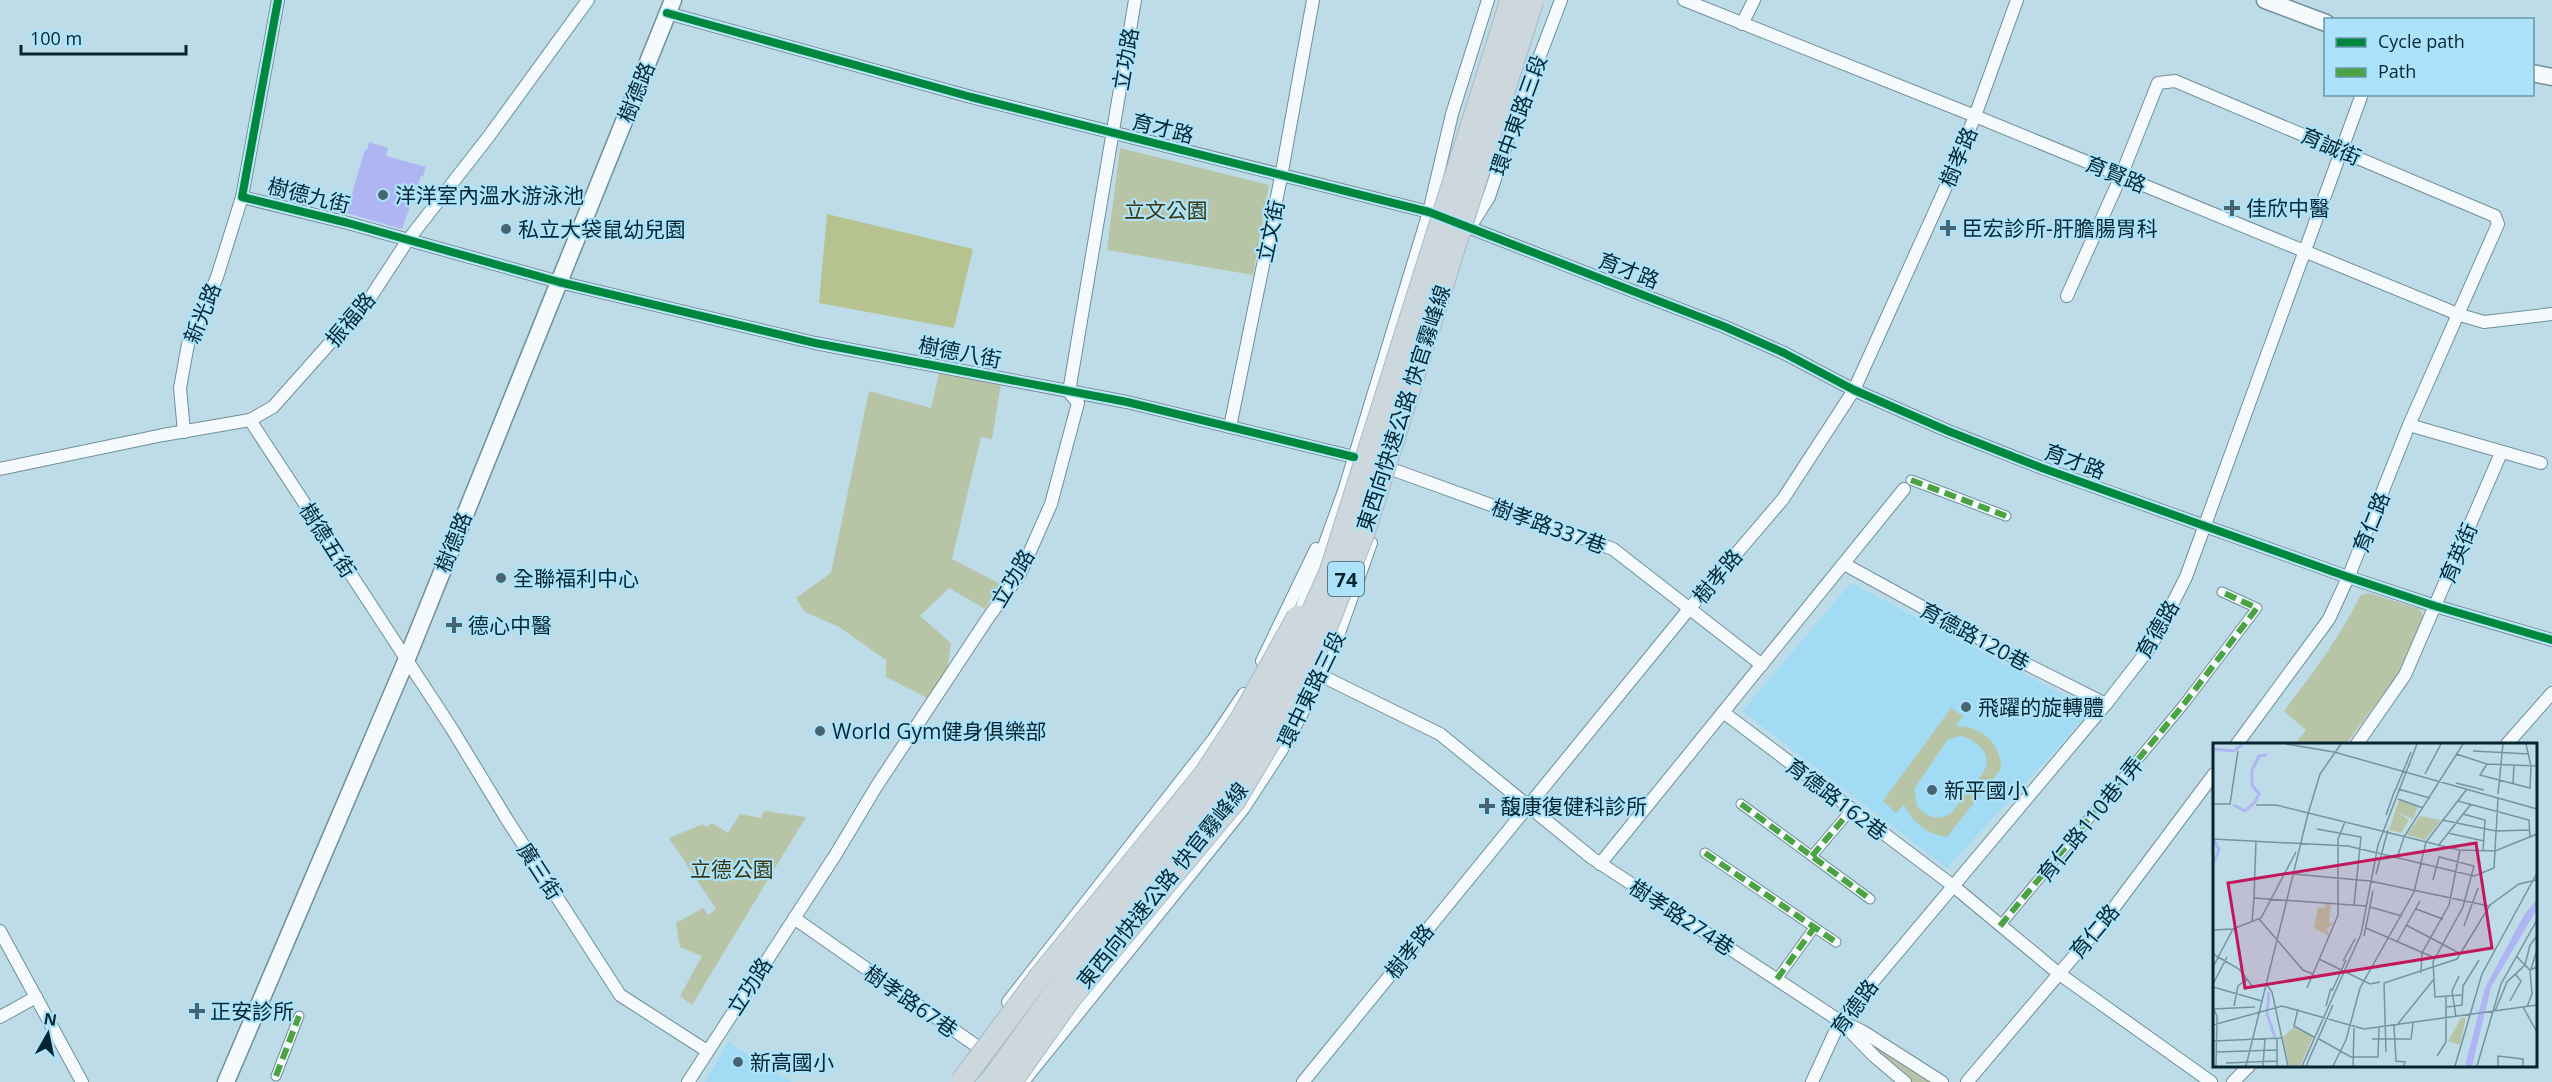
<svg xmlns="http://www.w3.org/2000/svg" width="2552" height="1082" viewBox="0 0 2552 1082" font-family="'Open Sans','Noto Sans TC',sans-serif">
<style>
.built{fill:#a1dcf4}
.green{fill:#b8c4a6;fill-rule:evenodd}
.forest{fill:#b7c291}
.water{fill:#afb5f3}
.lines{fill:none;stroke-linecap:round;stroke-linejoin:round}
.pedestrian-casing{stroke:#708f9a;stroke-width:11}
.minor-casing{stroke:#708f9a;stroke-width:14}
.tertiary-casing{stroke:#708f9a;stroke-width:19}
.pedestrian{stroke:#f5fafc;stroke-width:9}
.minor{stroke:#f5fafc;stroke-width:12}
.tertiary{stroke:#f5fafc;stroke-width:16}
.trunk-bridge-casing{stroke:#a9bac2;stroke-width:23;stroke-linecap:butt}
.trunk-bridge{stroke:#ccd8de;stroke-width:21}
.quiet{stroke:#4ca344;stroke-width:6;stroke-dasharray:12 6;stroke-linecap:butt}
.cycleway-casing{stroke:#ace3fa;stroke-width:11}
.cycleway{stroke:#00873e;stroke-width:8}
.poi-dot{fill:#466571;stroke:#ace3fa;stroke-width:2}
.labels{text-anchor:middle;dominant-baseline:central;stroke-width:4.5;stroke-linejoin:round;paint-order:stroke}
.shield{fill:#ace3fa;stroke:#375e6d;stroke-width:1.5}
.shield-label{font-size:20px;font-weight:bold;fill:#052531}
.street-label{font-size:21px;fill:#052531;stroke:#ace3fa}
.poi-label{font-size:21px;fill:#052531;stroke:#ace3fa;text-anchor:start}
.park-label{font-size:21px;fill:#3a370d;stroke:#ace3fa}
.inset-river{fill:none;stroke:#afb5f3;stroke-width:3}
.inset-road{fill:none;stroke:#74939f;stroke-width:1.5}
.view{fill:#c2185b;fill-opacity:0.15;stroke:#c2185b;stroke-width:3}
.inset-edge{fill:none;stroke:#052531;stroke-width:3}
</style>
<rect width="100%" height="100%" fill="#bedce8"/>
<g class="built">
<path d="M1851,583l241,127 -145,158 -205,-157z"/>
<path d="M728,1042l64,40h-87z"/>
</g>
<g class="green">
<path d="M1120,148l149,37 -16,90 -146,-25z"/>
<path d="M940,370l61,13 -9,56 -11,-2 -29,122 48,25 -15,25 -36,-21 -29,28 31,27 -4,28 -18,28 -43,-22v-17l-47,-33 -34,-15 -9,-14 35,-25 38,-182 62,17z"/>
<path d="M2369,593l51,16 3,8 -26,59 -51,68h-51l11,-14 -22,-19c28,-37 56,-74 77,-116z"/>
<path d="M1951,708l12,8 -7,10c26,0 45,17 45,43l-54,68c-20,-3 -34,-14 -43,-32l-8,8 -13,-12zM1961,736c13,3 32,17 24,33 -5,10 -14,18 -21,26 -5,7 -10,18 -18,21 -12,4 -22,-1 -29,-10l-3,-17 34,-50z"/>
<path d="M764,811l42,6 -114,188 -12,-9 22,-40 -22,-9 -4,-24 27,-15 5,7 8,-6 -47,-71 34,-14 3,3 6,-4 16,10 12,-19 21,4z"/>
<path d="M1869,1043h3l60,39h-21z"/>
</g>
<path class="forest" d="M827,214l146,35 -19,79 -135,-25z"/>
<path class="water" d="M369,142l19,6 -2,8 40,11 -3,9h-2l-19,53 -56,-16 19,-63h2z"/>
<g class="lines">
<defs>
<g id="pedestrian">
<path d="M1911,480l95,36"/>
<path d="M1741,804l129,95"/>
<path d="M1705,853l131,89"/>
<path d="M1812,856l39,-46"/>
<path d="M2000,926l184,-222 73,-96 -35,-16"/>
<path d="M1777,979l37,-51"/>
<path d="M276,1076l23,-60"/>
</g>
<g id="minor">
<path d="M278,0l-36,197 106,26 211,59 256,61 312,59 227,55"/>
<path d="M1684,0l291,116 485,199 24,7 68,-8"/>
<path d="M667,13l304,84 458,115 294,114 61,27 70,37 94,41 94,37 306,109 87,29 117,34"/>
<path d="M1742,24l12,-24"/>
<path d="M1470,227l19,-30 17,-52 55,-145"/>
<path d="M2067,296l54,-120 37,-93 17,-2 320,135 3,8 -89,201 -59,148 -21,46 -92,125"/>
<path d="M250,420l202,309 54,89 114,177 87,56"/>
<path d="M2409,425l132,38"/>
<path d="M1230,427l51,-250 32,-177"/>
<path d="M184,432l-4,-44 8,-44 29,-67 25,-80"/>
<path d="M0,469l163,-34 87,-15 23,-13 97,-109 38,-58 81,-104 99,-136"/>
<path d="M1394,470l219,79 149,116"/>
<path d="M1844,564l184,101 78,39"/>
<path d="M1297,621l47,-130 85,-279 23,-98 36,-114"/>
<path d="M1262,661l54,-112"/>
<path d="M1320,675l120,59 152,124 248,163 22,10 80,51"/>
<path d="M1723,712l229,173 106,88 153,109"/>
<path d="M2357,744l48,-69 96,-222"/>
<path d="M2507,744l45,-51"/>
<path d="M1600,864l304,-375"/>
<path d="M794,918l214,150"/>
<path d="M0,931l82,151"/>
<path d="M1008,1002l205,-262 31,-46"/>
<path d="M0,1017l36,-20"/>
<path d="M1845,1026l29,30 31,26"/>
<path d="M1026,1078l217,-269 38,-58 20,-36 38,-82 32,-90"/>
<path d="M688,1082l148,-228 40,-67 112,-169 32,-44 31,-70 27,-101 -9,-11 66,-392"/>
<path d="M1303,1082l386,-473 94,-110 71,-109 90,-199 31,-75 42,-116"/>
<path d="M1812,1082l28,-61 266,-317 45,-58 35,-69 176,-483"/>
<path d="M1967,1082l137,-161 110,-147"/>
<path d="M2233,1082l16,-16"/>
</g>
<g id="tertiary">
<path d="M2265,0l61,23"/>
<path d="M2532,73l20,4"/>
<path d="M226,1082l180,-421 267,-661"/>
</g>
</defs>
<use href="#pedestrian" class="pedestrian-casing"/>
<use href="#minor" class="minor-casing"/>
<use href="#tertiary" class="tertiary-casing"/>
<use href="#pedestrian" class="pedestrian"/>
<use href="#minor" class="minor"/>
<use href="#tertiary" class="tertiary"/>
<defs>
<g id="trunk-bridge">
<path d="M961,1082l80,-107 163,-200 38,-58 56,-101"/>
<path d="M990,1082l67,-93 161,-199 38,-61 32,-63 42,-94 181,-572"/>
<path d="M1011,1082l59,-83 164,-197 56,-94 35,-77 39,-98 169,-533"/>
</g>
</defs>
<use href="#trunk-bridge" class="trunk-bridge-casing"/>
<use href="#trunk-bridge" class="trunk-bridge"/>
<g class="quiet">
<path d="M1911,480l95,36"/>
<path d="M1741,804l129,95"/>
<path d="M1705,853l131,89"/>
<path d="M1812,856l39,-46"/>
<path d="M2000,926l184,-222 73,-96 -35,-16"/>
<path d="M1777,979l37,-51"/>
<path d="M276,1076l23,-60"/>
</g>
<defs>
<g id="cycleway">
<path d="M278,0l-36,197 106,26 211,59 256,61 312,59 227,55"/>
<path d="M667,13l304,84 458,115 294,114 61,27 70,37 94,41 94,37 306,109 87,29 117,34"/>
</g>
</defs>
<use href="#cycleway" class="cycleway-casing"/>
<use href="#cycleway" class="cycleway"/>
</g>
<g class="poi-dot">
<circle cx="383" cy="195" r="6"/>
<path d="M2229 199h6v6h6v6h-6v6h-6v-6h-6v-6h6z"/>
<path d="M1945 219h6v6h6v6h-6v6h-6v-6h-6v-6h6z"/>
<circle cx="506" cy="229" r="6"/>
<circle cx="501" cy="578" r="6"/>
<path d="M451 616h6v6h6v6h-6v6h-6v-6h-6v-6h6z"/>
<circle cx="1966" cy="707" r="6"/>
<circle cx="820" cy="731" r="6"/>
<circle cx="1932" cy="790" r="6"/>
<path d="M1484 797h6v6h6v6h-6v6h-6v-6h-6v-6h6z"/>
<path d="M194 1002h6v6h6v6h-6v6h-6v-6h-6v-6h6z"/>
<circle cx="738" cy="1062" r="6"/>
</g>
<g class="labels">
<rect class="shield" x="1328" y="562" width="36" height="34" rx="4.5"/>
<g class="shield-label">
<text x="1346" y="579">74</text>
</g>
<g class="street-label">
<text transform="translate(1125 59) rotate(-80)">立功路</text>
<text transform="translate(636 92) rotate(-68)">樹德路</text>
<text transform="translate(1518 115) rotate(-70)">環中東路三段</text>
<text transform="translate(1163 128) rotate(14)">育才路</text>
<text transform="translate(2331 146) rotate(23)">育誠街</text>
<text transform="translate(1958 157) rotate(-67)">樹孝路</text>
<text transform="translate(2116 174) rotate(22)">育賢路</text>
<text transform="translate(309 195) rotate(14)">樹德九街</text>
<text transform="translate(1270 231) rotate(-78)">立文街</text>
<text transform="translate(1629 270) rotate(21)">育才路</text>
<text transform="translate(202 313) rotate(-68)">新光路</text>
<text transform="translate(350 319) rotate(-50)">振福路</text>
<text transform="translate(960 352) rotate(11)">樹德八街</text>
<text transform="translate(1403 408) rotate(-72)">東西向快速公路 快官霧峰線</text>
<text transform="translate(2075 461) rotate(20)">育才路</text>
<text transform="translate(2371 522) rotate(-68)">育仁路</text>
<text transform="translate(1549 526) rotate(20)">樹孝路337巷</text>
<text transform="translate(328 540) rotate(57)">樹德五街</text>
<text transform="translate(453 542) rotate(-68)">樹德路</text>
<text transform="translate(2458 553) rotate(-67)">育英街</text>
<text transform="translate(1717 576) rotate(-50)">樹孝路</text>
<text transform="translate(1012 578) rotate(-59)">立功路</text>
<text transform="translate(2157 629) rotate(-60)">育德路</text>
<text transform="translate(1975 636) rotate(28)">育德路120巷</text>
<text transform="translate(1311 689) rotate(-64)">環中東路三段</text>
<text transform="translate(1837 799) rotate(37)">育德路162巷</text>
<text transform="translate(2090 819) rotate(-51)">育仁路110巷1弄</text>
<text transform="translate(540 871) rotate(57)">廣三街</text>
<text transform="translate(1162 885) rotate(-51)">東西向快速公路 快官霧峰線</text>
<text transform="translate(1682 917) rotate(33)">樹孝路274巷</text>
<text transform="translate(2094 931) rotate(-50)">育仁路</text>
<text transform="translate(1409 951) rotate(-51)">樹孝路</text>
<text transform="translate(749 986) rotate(-57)">立功路</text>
<text transform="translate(911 1001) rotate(35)">樹孝路67巷</text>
<text transform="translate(1854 1007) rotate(-54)">育德路</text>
</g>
<g class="poi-label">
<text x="395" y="195">洋洋室內溫水游泳池</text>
<text x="2246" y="208">佳欣中醫</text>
<text x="1962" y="228">臣宏診所-肝膽腸胃科</text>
<text x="518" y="229">私立大袋鼠幼兒園</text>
<text x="513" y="578">全聯福利中心</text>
<text x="468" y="625">德心中醫</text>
<text x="1978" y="707">飛躍的旋轉體</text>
<text x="832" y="731">World Gym健身俱樂部</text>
<text x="1944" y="790">新平國小</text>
<text x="1500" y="806">馥康復健科診所</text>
<text x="210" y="1011">正安診所</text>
<text x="750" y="1062">新高國小</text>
</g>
<g class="park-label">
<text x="1166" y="210">立文公園</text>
<text x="732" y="869">立德公園</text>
</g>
</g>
<g transform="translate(2213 743)">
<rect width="324" height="324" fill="#bedce8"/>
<path d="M186,57l19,7 -5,12 -15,-6 11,7 -8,13 -12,-3zM207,73l21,4 -16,20 -18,-5zM112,161h6l-2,18 5,2 -7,4 2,8 -15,-8 4,-21 6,1zM253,274l-6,28 -12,-4 13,-23zM81,284l19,10 -13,29h-11l-6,-29z" fill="#b8c4a6"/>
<path d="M324,156v10l-46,78 -19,79h-7l20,-78 39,-73z" fill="#afb5f3"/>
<path class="inset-river" d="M0,6l21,2 9,-7M20,62l12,6 10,-9 4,-8 -7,-9v-15l7,-14 8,-1M0,121l6,-14 -5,-10M56,249l-2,22 8,23"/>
<path class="inset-road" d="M73,1l48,8 203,57M260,8l56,3M243,11l31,10 50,2M274,21l-7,11 50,13 1,-22 -5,-22M212,31l16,-30M243,40l28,7M300,41l1,-19M185,46l32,9M182,48l16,-39M285,51l5,-50M185,56l25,9M245,58l71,19 1,18M0,61h17l8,-53M43,62h20l183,45 36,1 42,-17M95,71l12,-40 21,-30M250,71l22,6 -2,31M173,72l9,-25M229,77l54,11 33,-1M104,86l44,8 -7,68M235,90l36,8M0,96l135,7 126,30 20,-8 4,-70M43,98l-2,57 112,8M225,103l33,-42M184,115l7,-21 59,-93M80,131l77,7 119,25M163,131l12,-44M220,137l6,-23 35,9 -11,41 -30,55 2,35 27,-2M157,164l32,9M203,166l27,10M46,176l44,51 10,4M39,179l2,-24M193,182l55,29M251,183l14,-38M153,185l69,30M0,187l20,-1 28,-11 35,-66M151,193l9,-45M184,199l23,-41M0,211l26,15 15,19M303,213l14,14 7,-3M106,216l51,25 10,-2M130,218l12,-22M0,224l20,-38M318,226l6,-19M208,230l1,-20 27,-48 11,-55M0,241l14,-27M53,241l6,8 16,74M0,244l49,14M94,245l31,-73v-76l7,-17M119,248l14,-31M297,258l11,-20 -6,-7M21,263l4,-20 9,-7M113,263l5,-18M234,264l15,-2 1,-19 16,-26M310,264l14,25M314,264l5,-13 -2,-24M0,265l4,8 -1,50M0,266l42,-2M85,266l-4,17 20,11M282,268l12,-29 18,-17 5,-20 7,-9M243,274l-4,-26 7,-15M0,282l69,-19 82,23 173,-24M181,282l2,36 9,1 -1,4M184,282l37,-46M106,296l32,18h27l1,-30M159,296h39l2,-16M0,298l69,-3M4,309l60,-2M173,309l-2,-69 73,-24 33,-54 29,-21 17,-4M224,313l9,-14v-45M13,320l51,-2M33,323l62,-252M50,323l2,-27M64,323v-27M89,323l59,-132 17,-89 39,-101M93,323l27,-61M120,323l13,-26 14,-52 54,-96 12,-50 41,-53M140,323l1,-38M242,323l27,-92 55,-101M264,323l24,-82 36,-64M285,323v-10l25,3v7"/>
<path class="view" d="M263,100l16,105 -247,40 -17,-105z"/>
<rect width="324" height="324" class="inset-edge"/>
</g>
<rect x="2324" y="18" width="210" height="78" fill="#ace3fa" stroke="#6997aa" stroke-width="1.5"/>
<rect x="2336" y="38" width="30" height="9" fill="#00873e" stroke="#6997aa" stroke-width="1.5"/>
<text x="2378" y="48" font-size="18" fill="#052531">Cycle path</text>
<rect x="2336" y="68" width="30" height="9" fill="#4ca344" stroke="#6997aa" stroke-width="1.5"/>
<text x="2378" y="78" font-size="18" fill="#052531">Path</text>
<g transform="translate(48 1034) rotate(9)" stroke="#ace3fa" stroke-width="4.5" paint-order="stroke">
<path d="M0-4.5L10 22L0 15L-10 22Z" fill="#052531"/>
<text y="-9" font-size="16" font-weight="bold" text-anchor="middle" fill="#052531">N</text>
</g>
<path d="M21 45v9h165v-9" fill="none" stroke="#052531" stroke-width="3"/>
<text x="30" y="45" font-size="18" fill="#052531" stroke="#ace3fa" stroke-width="4.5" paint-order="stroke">100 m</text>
</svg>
